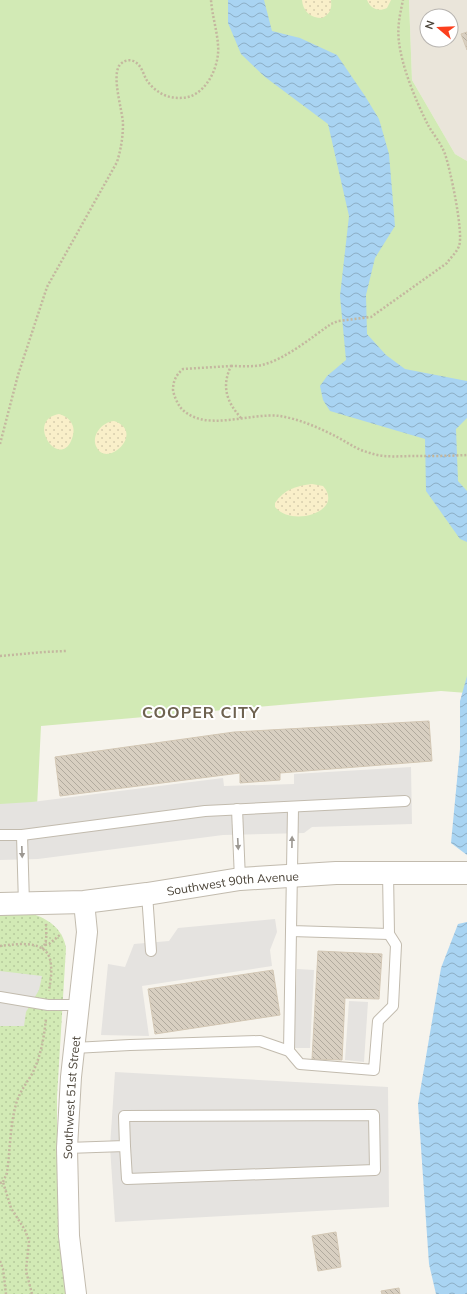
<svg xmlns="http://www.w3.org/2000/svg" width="467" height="1294" viewBox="0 0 467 1294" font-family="Mulish,sans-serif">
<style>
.residential{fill:#eae5da;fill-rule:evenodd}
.green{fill:#d2eab5}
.sand{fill:url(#sand-dots)}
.park{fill:url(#park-dots)}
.parking{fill:#e5e3e0}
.water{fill:url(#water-waves)}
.building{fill:url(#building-back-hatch);stroke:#d3c7b4}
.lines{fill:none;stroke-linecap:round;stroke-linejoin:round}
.service-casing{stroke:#c2bbae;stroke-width:12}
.minor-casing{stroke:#c2bbae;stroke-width:22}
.tertiary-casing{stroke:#c2bbae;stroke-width:24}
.path{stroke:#c4b79f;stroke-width:2.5;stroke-dasharray:2 2;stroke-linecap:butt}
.service{stroke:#fff;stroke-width:10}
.minor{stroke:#fff;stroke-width:20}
.tertiary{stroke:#fff;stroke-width:22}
.oneway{fill:#9c9892}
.labels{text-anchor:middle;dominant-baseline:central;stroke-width:4;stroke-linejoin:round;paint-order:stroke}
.street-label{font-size:12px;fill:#4b4439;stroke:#fff}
.district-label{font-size:16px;font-weight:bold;letter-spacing:1px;fill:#6e6250;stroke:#fff}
</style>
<defs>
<pattern id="sand-dots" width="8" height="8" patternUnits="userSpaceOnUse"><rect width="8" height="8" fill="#f9efc9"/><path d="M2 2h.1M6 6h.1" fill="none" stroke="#d7cead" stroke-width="1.8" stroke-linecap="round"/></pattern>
<pattern id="park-dots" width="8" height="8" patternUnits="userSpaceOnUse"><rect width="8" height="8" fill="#d2eab5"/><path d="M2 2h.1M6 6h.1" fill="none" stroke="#b6ca9c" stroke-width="1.8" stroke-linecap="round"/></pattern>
<pattern id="water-waves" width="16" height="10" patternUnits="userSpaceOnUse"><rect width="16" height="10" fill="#a9d4f2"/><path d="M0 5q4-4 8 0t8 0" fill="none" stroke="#8caec5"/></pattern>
<pattern id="building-back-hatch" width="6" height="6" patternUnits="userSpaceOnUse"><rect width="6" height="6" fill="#d8cfc1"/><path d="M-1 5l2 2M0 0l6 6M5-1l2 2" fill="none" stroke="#b1aa9e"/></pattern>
</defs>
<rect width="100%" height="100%" fill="#f6f3ec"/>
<path class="residential" d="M409,0h58v161l-12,-7 -43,-74zM427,16h24v24h-24z"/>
<path class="green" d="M0,0h409l3,80 43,74 12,7v532l-26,-2 -400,35 -4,81 -37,1z"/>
<g class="sand">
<path d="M302,0h29c1,9 -1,14 -9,18 -12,0 -19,-7 -20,-18z"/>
<path d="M367,0h24l-4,8c-9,4 -16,1 -20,-8z"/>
<path d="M59,414c13,4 18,14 12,27 -13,28 -46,-21 -12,-27z"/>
<path d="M114,421c32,11 -6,47 -17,27 -7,-12 5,-26 17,-27z"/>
<path d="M312,484l11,2c22,25 -31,42 -48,21v-4c9,-14 22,-17 37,-19z"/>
</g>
<path class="park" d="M30,913c19,6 33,16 36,35l-9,149v52l10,145h-67v-380z"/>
<g class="parking">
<path d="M411,767l1,57 -100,3 -8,6 -81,2 -185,24 -38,1v-56l32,-2 191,-24 1,8 70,-2v-10z"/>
<path d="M275,919l2,13 -7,18 2,16 -130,20 7,50 -48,-1 7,-71 17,3 9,-23 35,-3 9,-13z"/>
<path d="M297,969l17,1 -4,78h-17z"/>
<path d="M0,971l42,5 -3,14 -13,22 -2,14h-24z"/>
<path d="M349,1001l19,1 -4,60 -19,-2z"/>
<path d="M115,1072l273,15 1,120 -274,15 -5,-75z"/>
</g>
<g class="water">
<path d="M228,0h36l8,31 28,7 37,17 28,41 14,23 10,35 6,72 -20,32 -9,37 1,39 19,21 19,14 62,12v37l-11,11 2,52 9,10v51l-7,-3 -34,-48 -1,-52 -95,-28 -7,-11 -3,-14 7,-10 19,-16 -6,-64 9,-80 -21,-92 -63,-47 -24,-23 -13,-31z"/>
<path d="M467,676v179l-16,-12 9,-94v-48z"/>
<path d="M467,922v372h-31l-7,-30 -11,-160 23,-136 17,-44z"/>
</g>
<g class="building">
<path d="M467,32v18l-6,-16z"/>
<path d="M429,721l3,40 -152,12v7l-40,3v-10l-180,23 -5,-39 179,-25z"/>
<path d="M318,951l64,3 -3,45 -34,-1 -3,62 -30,-1z"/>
<path d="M273,970l7,45 -125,19 -7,-45z"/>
<path d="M336,1232l5,35 -23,4 -6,-35z"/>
<path d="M399,1288l1,6h-18l-1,-3z"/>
</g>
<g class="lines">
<defs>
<g id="service">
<path d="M293,808l-2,123 98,3"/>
<path d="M237,809l3,70"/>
<path d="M0,835h22l2,69"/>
<path d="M22,835l183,-24 200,-10"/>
<path d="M147,894l4,57"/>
<path d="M0,997l48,8h31"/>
<path d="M74,1048l56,-3 130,-4 29,10 11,13 74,6 4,-49 15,-15 3,-61 -7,-11 -1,-62"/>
<path d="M289,1051l2,-120"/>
<path d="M67,1148l58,-2 2,33 248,-9 -1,-55 -250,1 1,30"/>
</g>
<g id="minor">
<path id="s1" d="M76,1294l-7,-58 -2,-88 4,-71 16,-145 -3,-30"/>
</g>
<g id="tertiary">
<path id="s2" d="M0,904l84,-2 63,-8 93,-15 96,-6h131"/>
</g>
</defs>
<use href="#service" class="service-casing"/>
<use href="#minor" class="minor-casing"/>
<use href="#tertiary" class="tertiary-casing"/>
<g class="path">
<path d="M231,366c10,0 21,1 31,-1 24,-6 50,-28 69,-41l7,-3 33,-4 76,-54c4,-6 10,-11 12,-17 5,-13 -9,-78 -14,-92 -4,-11 -12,-20 -17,-29 -12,-24 -26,-57 -29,-83 -2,-15 1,-28 4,-42"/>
<path d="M241,418c-14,-16 -20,-31 -10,-52l-48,3c-7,6 -10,12 -10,21 1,6 4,12 7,17 23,27 70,5 100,9 19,3 40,12 57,21 11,6 21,13 33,16 14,5 30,3 45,3 17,0 35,0 52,-1"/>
<path d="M0,444l18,-69 29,-88 70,-125c4,-13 6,-25 6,-39 -1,-14 -11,-45 -4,-57 3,-5 11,-8 16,-4 6,3 8,11 11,17 3,5 8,10 13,13 8,6 20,7 29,5 20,-5 32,-33 30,-52 -1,-15 -6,-30 -7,-45"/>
<path d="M0,656l44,-4 22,-1"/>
<path d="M45,945l4,-1 12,-10"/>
<path d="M0,946c18,-2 50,-8 51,20 1,8 -1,17 -2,25"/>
<path d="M42,949c6,-7 4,-17 4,-26"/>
<path d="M3,1182l4,-9c3,-22 3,-47 9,-69 3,-11 10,-20 16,-30 9,-18 12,-36 14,-56"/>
<path d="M0,1183l3,-1 8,26 14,22 4,11 -3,30 6,23"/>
<path d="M0,1261l3,8 3,25"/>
</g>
<use href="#service" class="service"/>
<use href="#minor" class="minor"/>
<use href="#tertiary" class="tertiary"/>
</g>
<defs><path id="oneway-solid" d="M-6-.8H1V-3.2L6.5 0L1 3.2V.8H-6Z"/></defs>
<g class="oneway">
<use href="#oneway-solid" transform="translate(292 842) rotate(-89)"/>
<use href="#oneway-solid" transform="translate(238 844) rotate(87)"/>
<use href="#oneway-solid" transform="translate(22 852) rotate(88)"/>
</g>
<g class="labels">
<g class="street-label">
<text stroke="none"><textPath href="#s2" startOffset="234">Southwest 90th Avenue</textPath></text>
<text stroke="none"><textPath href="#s1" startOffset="197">Southwest 51st Street</textPath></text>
</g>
<g class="district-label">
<text x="201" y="712">COOPER CITY</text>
</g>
</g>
<g transform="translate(439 28) rotate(289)"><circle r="19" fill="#ffffff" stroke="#b7b4b0"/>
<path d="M0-3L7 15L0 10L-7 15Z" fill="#fc3f1d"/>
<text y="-6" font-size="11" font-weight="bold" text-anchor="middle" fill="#4b4439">N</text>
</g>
</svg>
